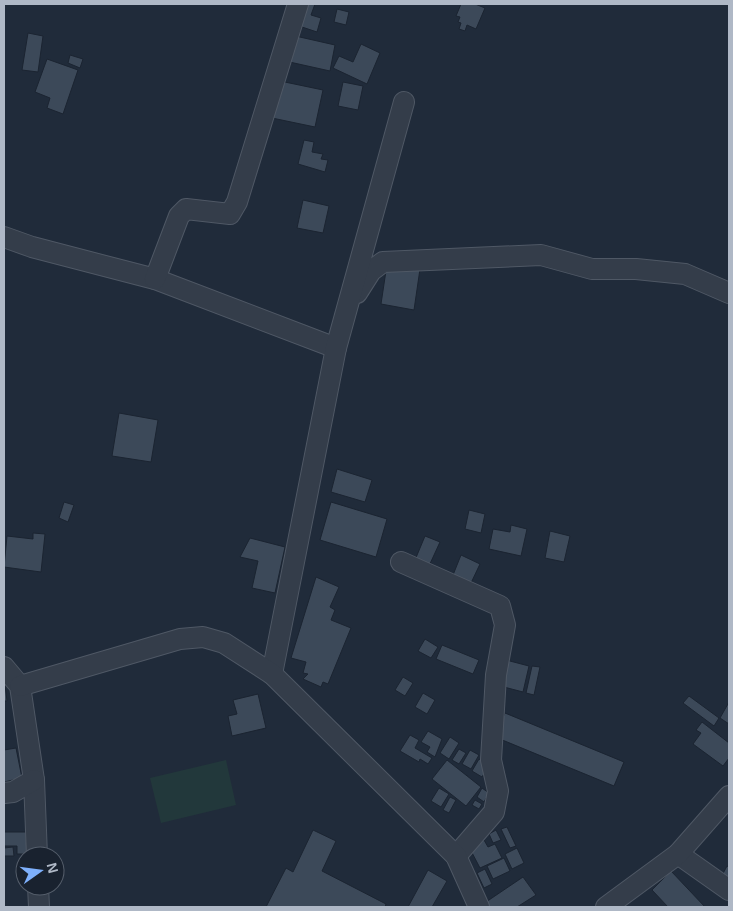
<svg xmlns="http://www.w3.org/2000/svg" width="733" height="911" viewBox="0 0 733 911" font-family="Helvetica,sans-serif">
<style>
.green{fill:#22383b}
.building{fill:#3c4959;stroke:#1b2431}
.lines{fill:none;stroke-linecap:round;stroke-linejoin:round}
.street-casing{stroke:#4f5865;stroke-width:22}
.street{stroke:#343d4a;stroke-width:20}
</style>
<rect width="100%" height="100%" fill="#202b3a"/>
<path class="green" d="M226,760l10,45 -75,18 -11,-45z"/>
<g class="building">
<path d="M303,4h12l-4,11 10,3 -4,14 -21,-7z"/>
<path d="M461,4h14l10,4 -9,21 -9,-4 -2,6 -6,-2 2,-6 -3,-1 2,-5 -4,-1z"/>
<path d="M337,9l12,3 -3,13 -12,-3z"/>
<path d="M28,33l15,3 -5,36 -16,-2z"/>
<path d="M291,35l44,10 -5,26 -45,-10z"/>
<path d="M361,44l19,9 -13,31 -34,-16 6,-12 14,6z"/>
<path d="M70,55l13,4 -3,9 -12,-5z"/>
<path d="M47,59l31,11 -15,44 -16,-6 3,-10 -15,-6z"/>
<path d="M280,81l43,9 -8,37 -43,-9z"/>
<path d="M343,82l20,4 -5,24 -20,-4z"/>
<path d="M304,140l10,2 -2,10 11,2 -2,5 7,1 -3,12 -27,-8z"/>
<path d="M303,200l26,6 -6,27 -26,-5z"/>
<path d="M387,264l33,5 -6,41 -33,-6z"/>
<path d="M119,413l39,7 -7,42 -39,-6z"/>
<path d="M337,469l35,11 -7,22 -34,-10z"/>
<path d="M64,502l10,3 -6,17 -9,-4z"/>
<path d="M331,502l56,17 -11,38 -56,-17z"/>
<path d="M469,510l16,4 -4,19 -16,-4z"/>
<path d="M511,525l16,4 -6,27 -32,-7 4,-20 17,3z"/>
<path d="M550,531l20,5 -6,26 -19,-4z"/>
<path d="M33,533l12,1 -4,38 -37,-5 3,-31 26,3z"/>
<path d="M425,536l15,6 -11,24 -14,-6z"/>
<path d="M250,538l35,9 -10,46 -23,-5 6,-27 -18,-4z"/>
<path d="M461,555l19,9 -9,19 -18,-8z"/>
<path d="M316,577l23,10 -9,20 5,3 -4,10 20,8 -23,56 -5,-2 -2,5 -18,-8 5,-5 -5,-1 3,-11 -15,-4z"/>
<path d="M425,639l13,8 -7,11 -13,-7z"/>
<path d="M442,645l37,15 -6,14 -37,-15z"/>
<path d="M506,660l23,6 -6,26 -23,-6z"/>
<path d="M532,666l8,1 -6,28 -8,-2z"/>
<path d="M4,677l3,24h-3z"/>
<path d="M403,677l10,6 -8,13 -10,-6z"/>
<path d="M423,693l12,7 -8,14 -12,-7z"/>
<path d="M258,694l8,34 -34,8 -4,-20 9,-2 -4,-14z"/>
<path d="M689,696l30,22 -5,8 -31,-23z"/>
<path d="M729,702v22l-9,-6z"/>
<path d="M505,713l119,49 -10,24 -119,-49z"/>
<path d="M702,722l27,21v15l-6,8 -30,-22 8,-11 -5,-3z"/>
<path d="M428,731l14,8 -7,18 -8,-5 3,-5 -9,-5z"/>
<path d="M410,735l9,5 -4,8 17,10 -4,6 -8,-5 -1,3 -19,-11z"/>
<path d="M450,737l9,6 -10,16 -9,-6z"/>
<path d="M16,748l6,30 -18,4v-32z"/>
<path d="M459,749l7,4 -7,11 -7,-4z"/>
<path d="M470,750l9,5 -8,14 -9,-5z"/>
<path d="M479,759l10,6 -7,12 -10,-6z"/>
<path d="M447,760l34,27 -15,19 -34,-27z"/>
<path d="M439,788l10,6 -8,13 -10,-6z"/>
<path d="M482,788l7,5 -5,9 -7,-5z"/>
<path d="M450,797l6,3 -7,13 -6,-3z"/>
<path d="M475,800l7,4 -3,5 -7,-4z"/>
<path d="M507,827l9,19 -6,2 -9,-19z"/>
<path d="M313,830l23,11 -14,30 64,33 -1,3h-119l20,-39 7,4z"/>
<path d="M496,830l5,10 -8,3 -4,-9z"/>
<path d="M4,832h22l1,22h-10v-8h-13z"/>
<path d="M484,840l4,7 7,-3 7,14 -22,10 -11,-21z"/>
<path d="M13,847l1,9h-10v-8z"/>
<path d="M517,848l7,15 -12,6 -7,-15z"/>
<path d="M504,858l6,13 -17,8 -6,-13z"/>
<path d="M727,866l2,1v17l-9,-5z"/>
<path d="M485,869l7,15 -8,4 -7,-15z"/>
<path d="M428,870l19,11 -15,26h-24z"/>
<path d="M671,871l34,36h-37l-16,-17z"/>
<path d="M523,877l13,18 -19,12h-27l-4,-5z"/>
</g>
<g class="lines">
<defs>
<g id="street">
<path d="M4,237l28,10 123,32 181,69"/>
<path d="M155,279l24,-63 7,-7 44,5 7,-12 61,-198"/>
<path d="M357,293l14,-22 12,-9 158,-7 51,14h44l49,5 44,19"/>
<path d="M401,562l99,44 5,19 -9,50 -5,85 7,31 -4,21 -38,44"/>
<path d="M4,667l16,19 14,94 3,76"/>
<path d="M272,674l64,-326 68,-246"/>
<path d="M20,686l160,-47 23,-2 21,6 48,31 184,182 23,51"/>
<path d="M4,793l9,-1 21,-12"/>
<path d="M678,854l51,36"/>
<path d="M38,886l1,21"/>
<path d="M606,907l72,-53 51,-58"/>
</g>
</defs>
<use href="#street" class="street-casing"/>
<use href="#street" class="street"/>
</g>
<rect width="733" height="911" fill="none" stroke="#afb8c6" stroke-width="10"/>
<g transform="translate(40 871) rotate(76)"><circle r="24" fill="#19222f" stroke="#555e6b"/>
<path d="M0-4L9 19L0 12L-9 19Z" fill="#7eb0fc"/>
<text y="-8" font-size="14" font-weight="bold" text-anchor="middle" fill="#afb8c6">N</text>
</g>
</svg>
